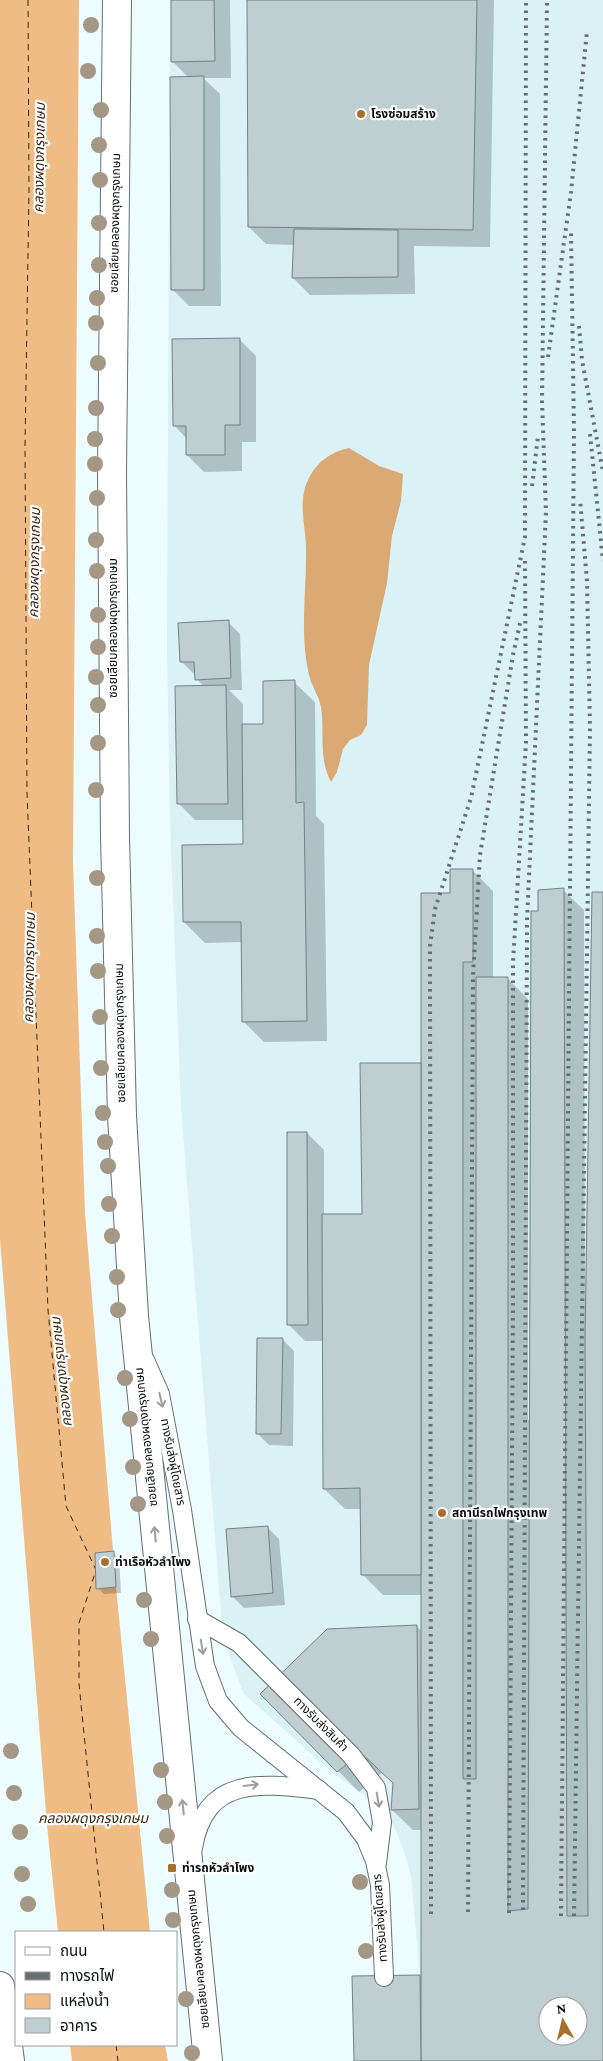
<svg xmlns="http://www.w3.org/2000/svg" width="603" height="2061" viewBox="0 0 603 2061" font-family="'Crimson Pro','Noto Sans Thai',serif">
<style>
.built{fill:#daf2f6;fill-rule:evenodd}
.forest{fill:#dba974}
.water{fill:#efbc86}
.shadow{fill:#0003;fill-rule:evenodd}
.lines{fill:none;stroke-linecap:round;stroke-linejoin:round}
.ferry{stroke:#3b260e;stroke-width:1;stroke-dasharray:6 5;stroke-linecap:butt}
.building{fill:#bfced0;stroke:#738183;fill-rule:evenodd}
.service-casing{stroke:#637072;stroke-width:20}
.tertiary-casing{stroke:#637072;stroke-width:30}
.secondary-casing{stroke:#637072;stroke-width:30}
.service{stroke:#fff;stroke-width:18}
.tertiary{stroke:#fff;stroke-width:28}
.secondary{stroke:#fff;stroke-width:28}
.rail{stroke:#666e70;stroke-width:4;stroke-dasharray:2.5 5;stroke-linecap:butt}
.tree{fill:#a49783}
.oneway{stroke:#9d9e9f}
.poi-dot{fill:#a76f2c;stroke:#fff;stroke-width:2}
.labels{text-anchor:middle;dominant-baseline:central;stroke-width:4.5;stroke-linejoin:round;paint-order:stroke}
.poi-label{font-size:12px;font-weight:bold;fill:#090d0e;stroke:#fff;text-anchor:start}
.street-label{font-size:12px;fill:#090d0e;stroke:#fff}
.water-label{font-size:14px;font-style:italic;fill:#3b260e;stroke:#fff}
</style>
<rect width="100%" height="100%" fill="#edfcff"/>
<path class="built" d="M170,0h433v2061h-182l-1,-86 -9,-98 -6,-23 -12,-30 -27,-28 -32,-22 -90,-80 -21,-55 -42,-532 -11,-285 -3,-176zM548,2006h30v30h-30z"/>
<path class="forest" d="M349,448l30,18 24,8 -2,27 -9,35 -5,47 -18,82 -2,60 -6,10 -11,5 -7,9 -6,23 -6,10c-13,-25 -6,-49 -10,-75 -2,-11 -9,-20 -12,-32 -10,-42 -2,-86 -3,-129 -1,-24 -9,-47 4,-70 8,-15 23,-25 39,-28z"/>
<g class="water">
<path d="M0,0h79l-6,861 12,352 31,374 34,345h-92l-11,-107 -47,-586z"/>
<path d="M70,2045h95l3,16h-96z"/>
</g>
<g class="shadow">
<path d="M172,0h58l1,78h-28l17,16 1,212h-32l-17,-17 17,-211 -17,-17z"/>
<path d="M248,0h246l-4,247 -76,-1 1,48 -105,1 -17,-17 1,-33 -28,-1 -17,-17z"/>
<path d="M239,339l17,17v86h-14v29l-38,1 -17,-17v-16l-13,-14z"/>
<path d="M228,622l12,12 2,56h-13l14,14v21h21l30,-43 21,20 1,114 8,8 3,217 -63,1 -21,-21 -1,-79 -37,1 -21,-21 60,-77v-25h-49l-17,-17 26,-116 -7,-8 -1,-5h-2l-12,-12z"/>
<path d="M472,870l21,21v88h15l20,20v421h3l8,-508 24,-22 21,20 1,387h2l16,-404v1168h-247l64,-85 3,4v-150h-10l-21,-20 2,-27 -11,-11 -24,20 -97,-98 155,-67 6,5v-37h-40l-21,-21 -1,-65h-16l-21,-20v-148h-19l-17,-17 19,-191 17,17v65l39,1 59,-151 29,-171zM548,2006h30v30h-30z"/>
<path d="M282,1339l12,12 -1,95 -24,-1 -12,-12z"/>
<path d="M267,1527l12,12 6,66 -41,3 -12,-12z"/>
<path d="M113,1553l6,6 2,34 -17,1 -6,-6z"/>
</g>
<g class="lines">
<g class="ferry">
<path d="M28,0l1,190 -4,256 2,347 21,517 18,196 30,64 -17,53v61l25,248"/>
<path d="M116,2045l2,16"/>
</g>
</g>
<g class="building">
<path d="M171,0h43l1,61 -44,1z"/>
<path d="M247,0h230l-4,230 -225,-3z"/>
<path d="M204,76v214h-33l-1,-213z"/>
<path d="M294,229l104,1v47l-106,1z"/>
<path d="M240,338v87h-15v30h-39v-29h-13l-1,-87z"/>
<path d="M229,620l2,58 -36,2 -1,-18h-14l-2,-39z"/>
<path d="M295,680l1,123 8,-1 3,219 -65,1 -1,-100h-58l-1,-77 61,-1 -1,-120h21v-43z"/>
<path d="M226,685l2,119h-51l-2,-118z"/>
<path d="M450,869h23v93h-10v817h13v-802h32v934l20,-2 3,-998h7v-21l26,-2 3,1028h21l-3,-577 7,-447h11v1169h-182v-1168h29zM548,2006h30v30h-30z"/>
<path d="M360,1063h61v512h-60l-1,-87 -37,1 -1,-275h40z"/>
<path d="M287,1132h20l1,193h-21z"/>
<path d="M257,1338h26l-2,96h-25z"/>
<path d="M268,1526l5,67 -42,4 -5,-68z"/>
<path d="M114,1551l2,36 -20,2 -1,-36z"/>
<path d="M417,1625l2,184 -28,1 2,-27 -32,-30 -24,19 -77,-78 67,-65z"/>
<path d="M420,1975l1,86h-67l-2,-85z"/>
</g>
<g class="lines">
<defs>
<g id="service">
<path d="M145,1360l15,34 22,116 23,156 13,35 23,27 105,84 20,27 9,22 5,24 4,92"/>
<path d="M197,1619l42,24 112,112 25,33 6,34 -5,41"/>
<path d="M193,1848c12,-73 69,-65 126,-58"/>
</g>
<path id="tertiary" d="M117,0l-5,473 3,364 7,279 12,200 74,745"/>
<path id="secondary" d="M0,1986l10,75"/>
</defs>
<use href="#service" class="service-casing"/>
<use href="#tertiary" class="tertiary-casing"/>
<use href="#secondary" class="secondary-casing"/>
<use href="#service" class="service"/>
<use href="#tertiary" class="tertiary"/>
<use href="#secondary" class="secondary"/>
<g class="rail">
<path d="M579,326l3,34 21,112"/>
<path d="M548,357l23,-165 16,-161"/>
<path d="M590,434l13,127"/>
<path d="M532,486l6,-50"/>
<path d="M523,1910l4,-990 19,-408 -4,-111 5,-401"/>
<path d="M468,1912l5,-936 7,-121 33,-200 8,-36"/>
<path d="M509,1913l4,-608v-342l13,-221 -1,-181"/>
<path d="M431,1914l-1,-968 5,-37 36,-111 54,-261 1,-537"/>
<path d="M561,1916l13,-1484 -3,-202"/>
<path d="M574,1916l16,-1189 -3,-146 -7,-82"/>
</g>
</g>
<g class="tree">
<circle cx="91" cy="25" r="8"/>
<circle cx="88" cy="71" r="8"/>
<circle cx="101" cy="110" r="8"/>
<circle cx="99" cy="145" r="8"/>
<circle cx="100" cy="180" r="8"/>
<circle cx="99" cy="223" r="8"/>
<circle cx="99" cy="265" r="8"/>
<circle cx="97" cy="298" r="8"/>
<circle cx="96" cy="323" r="8"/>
<circle cx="98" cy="363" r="8"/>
<circle cx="96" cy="408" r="8"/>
<circle cx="95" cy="439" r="8"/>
<circle cx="95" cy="464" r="8"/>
<circle cx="97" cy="498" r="8"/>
<circle cx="96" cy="540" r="8"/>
<circle cx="97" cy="571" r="8"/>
<circle cx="98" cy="615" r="8"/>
<circle cx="98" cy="647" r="8"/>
<circle cx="96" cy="677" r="8"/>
<circle cx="98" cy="705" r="8"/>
<circle cx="98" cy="743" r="8"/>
<circle cx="96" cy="790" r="8"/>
<circle cx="97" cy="878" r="8"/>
<circle cx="97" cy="936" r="8"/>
<circle cx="98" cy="971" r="8"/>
<circle cx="100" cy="1017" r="8"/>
<circle cx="101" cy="1068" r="8"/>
<circle cx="103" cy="1113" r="8"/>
<circle cx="105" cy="1142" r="8"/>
<circle cx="108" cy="1166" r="8"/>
<circle cx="109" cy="1204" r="8"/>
<circle cx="112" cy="1236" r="8"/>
<circle cx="117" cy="1277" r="8"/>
<circle cx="118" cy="1310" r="8"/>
<circle cx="125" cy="1378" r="8"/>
<circle cx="130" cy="1419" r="8"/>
<circle cx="133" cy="1467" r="8"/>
<circle cx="138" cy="1504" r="8"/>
<circle cx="144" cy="1600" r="8"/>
<circle cx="151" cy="1639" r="8"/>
<circle cx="11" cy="1751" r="8"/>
<circle cx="161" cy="1770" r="8"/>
<circle cx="14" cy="1793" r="8"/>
<circle cx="165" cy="1802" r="8"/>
<circle cx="20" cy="1832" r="8"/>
<circle cx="167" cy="1836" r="8"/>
<circle cx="22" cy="1874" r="8"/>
<circle cx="360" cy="1882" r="8"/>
<circle cx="172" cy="1890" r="8"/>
<circle cx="28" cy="1904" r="8"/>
<circle cx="173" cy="1920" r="8"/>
<circle cx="366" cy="1951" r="8"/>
<circle cx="186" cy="1999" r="8"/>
<circle cx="192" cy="2053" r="8"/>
</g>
<defs><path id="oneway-shaft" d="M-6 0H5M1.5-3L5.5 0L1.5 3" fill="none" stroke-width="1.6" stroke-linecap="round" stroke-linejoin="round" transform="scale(1.25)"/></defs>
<g class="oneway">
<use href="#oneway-shaft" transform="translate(161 1400) rotate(77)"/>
<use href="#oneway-shaft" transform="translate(155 1534) rotate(-96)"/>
<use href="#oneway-shaft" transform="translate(202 1647) rotate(80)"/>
<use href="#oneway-shaft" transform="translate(251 1785) rotate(-7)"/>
<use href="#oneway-shaft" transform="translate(378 1800) rotate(80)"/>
<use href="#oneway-shaft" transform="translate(183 1807) rotate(-96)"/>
</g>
<g class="poi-dot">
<circle cx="361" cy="114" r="5"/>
<circle cx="442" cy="1513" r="5"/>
<circle cx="105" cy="1562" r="5"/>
<rect x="167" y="1863" width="10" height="10" rx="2.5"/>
</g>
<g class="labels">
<g class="poi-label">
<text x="371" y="114">โรงซ่อมสร้าง</text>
<text x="452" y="1513">สถานีรถไฟกรุงเทพ</text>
<text x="115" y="1562">ท่าเรือหัวลำโพง</text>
<text x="182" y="1868">ท่ารถหัวลำโพง</text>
</g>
<g class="street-label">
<text transform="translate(115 223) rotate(-89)">ซอยเลียบคลองผดุงกรุงเกษม</text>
<text transform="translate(113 628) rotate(-90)">ซอยเลียบคลองผดุงกรุงเกษม</text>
<text transform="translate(120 1033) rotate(-91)">ซอยเลียบคลองผดุงกรุงเกษม</text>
<text transform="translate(146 1437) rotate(-96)">ซอยเลียบคลองผดุงกรุงเกษม</text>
<text transform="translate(173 1462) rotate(79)">ทางรับส่งผู้โดยสาร</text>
<text transform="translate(321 1724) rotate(45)">ทางรับส่งสินค้า</text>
<text transform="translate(380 1918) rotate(-94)">ทางรับส่งผู้โดยสาร</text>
<text transform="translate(198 1959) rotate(-96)">ซอยเลียบคลองผดุงกรุงเกษม</text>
</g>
<g class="water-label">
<text transform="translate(39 158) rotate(-89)">คลองผดุงกรุงเกษม</text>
<text transform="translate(34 563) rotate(-89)">คลองผดุงกรุงเกษม</text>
<text transform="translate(29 968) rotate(-89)">คลองผดุงกรุงเกษม</text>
<text transform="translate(61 1372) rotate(-96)">คลองผดุงกรุงเกษม</text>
<text x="93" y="1818">คลองผดุงกรุงเกษม</text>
</g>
</g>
<rect x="15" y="1931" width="162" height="115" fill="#ffffff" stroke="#9d9e9f"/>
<rect x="25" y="1947" width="25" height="8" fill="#ffffff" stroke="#9d9e9f"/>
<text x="60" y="1956" font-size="15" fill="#090d0e">ถนน</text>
<rect x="25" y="1972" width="25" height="8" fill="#666e70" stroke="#9d9e9f"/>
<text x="60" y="1981" font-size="15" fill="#090d0e">ทางรถไฟ</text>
<rect x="25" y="1994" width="25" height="15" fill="#efbc86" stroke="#9d9e9f"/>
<text x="60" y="2006" font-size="15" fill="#090d0e">แหล่งน้ำ</text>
<rect x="25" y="2018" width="25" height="15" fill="#bfced0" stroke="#9d9e9f"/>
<text x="60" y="2031" font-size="15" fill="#090d0e">อาคาร</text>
<g transform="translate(563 2021) rotate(352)"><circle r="24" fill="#ffffff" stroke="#9d9e9f"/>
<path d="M0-4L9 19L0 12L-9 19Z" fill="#a76f2c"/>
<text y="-8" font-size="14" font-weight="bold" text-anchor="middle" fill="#090d0e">N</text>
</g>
</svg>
